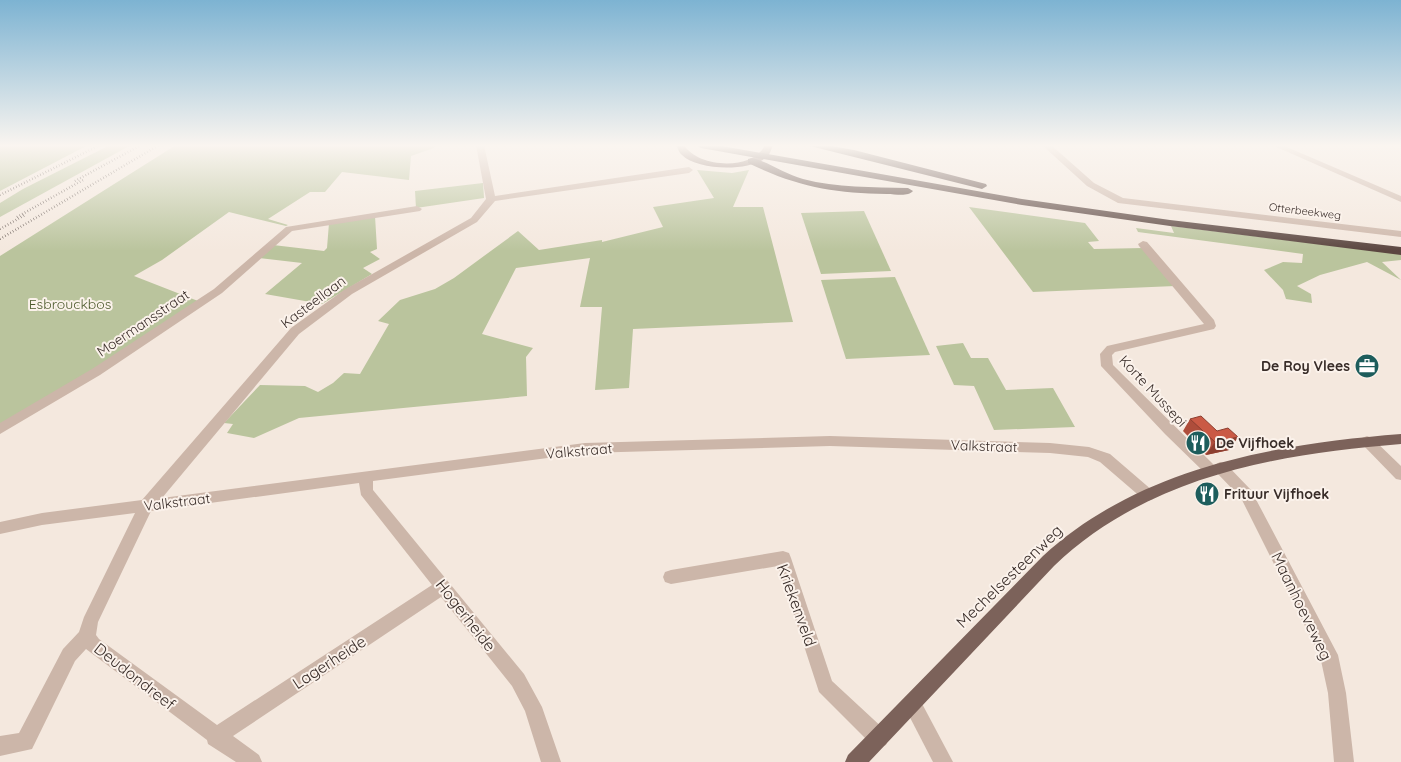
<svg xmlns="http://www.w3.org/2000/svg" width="1401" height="762" viewBox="0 0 1401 762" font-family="Quicksand,sans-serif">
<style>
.green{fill:#bac49d}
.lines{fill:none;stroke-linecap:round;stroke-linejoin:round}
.minor{fill:#ccb6a9;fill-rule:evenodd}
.major{fill:#7c625a;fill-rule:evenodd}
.highway{fill:#5b4640;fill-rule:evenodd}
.rail{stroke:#392d29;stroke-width:2.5;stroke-dasharray:0.5 2.5;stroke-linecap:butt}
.wall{fill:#ae4d3b}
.shaded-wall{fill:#8d3f30}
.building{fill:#ca5a45;stroke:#8d3f30}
.labels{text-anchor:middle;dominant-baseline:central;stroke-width:4;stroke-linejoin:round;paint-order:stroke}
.far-street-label{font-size:11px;fill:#392d29;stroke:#fbf2eb}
.street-label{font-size:14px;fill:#392d29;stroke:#fbf2eb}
.park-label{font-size:14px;fill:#4c592c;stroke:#fbf2eb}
.poi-label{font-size:14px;font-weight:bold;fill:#392d29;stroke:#fbf2eb;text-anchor:start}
.near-street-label{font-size:16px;fill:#392d29;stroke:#fbf2eb}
</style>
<rect width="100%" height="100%" fill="#f4e8de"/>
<g class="green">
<path d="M0,145h88l-88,46z"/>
<path d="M110,145h21l-131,72v-14l23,-14z"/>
<path d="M176,145h259l-1,3 -23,8 -2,24 -67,-8 -17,20h-15l-42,27 20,6 -2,1 -57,-14 -67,48 -28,16 64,25 -106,70 -92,54v-169z"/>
<path d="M697,170l35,3 17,-3 -16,37h30l30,115 -160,7 -4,59 -34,2 7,-83h-22l10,-49 -74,10 -34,66 51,14 -7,9 1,39 -228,22 -45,20 -27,-5 6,-9 -9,-1 36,-38 45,1 13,6 15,-9 11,-10 16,1 29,-50 -11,-3 22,-21 35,-11 19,-11 64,-47 21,19 63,-10v2l61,-15 -10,-20 61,-9z"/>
<path d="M483,183l1,15 -68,10 -1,-17z"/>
<path d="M969,207l116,16 14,18 -11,1 6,7 49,-1 32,38 -142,6z"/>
<path d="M864,211l27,60 -70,3 -20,-61z"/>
<path d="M375,216l2,33 -7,3 10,7 -17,9 9,6 -50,30 -57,-10 37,-31 -43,-5 14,-13 51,6 3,-3 2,-25z"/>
<path d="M1171,226l230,28v6l-19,2 19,18 -34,-18 -47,13 -23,11 14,8 1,9 -26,-4 -3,-9 -19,-20 19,-8 19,1 1,-9 -165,-22 -2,-4 38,5z"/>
<path d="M895,277l35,78 -84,4 -25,-79z"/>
<path d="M963,343l8,15h17l18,32 47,-2 22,39 -81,3 -20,-44 -20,-1 -18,-39z"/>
</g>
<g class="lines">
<g class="minor">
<path d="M476,145h8l11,51 194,-29 4,3 -4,3 -194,28 -18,21 -125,72 -53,40 -137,164 423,-55 245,-7 220,7 39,4 21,7 43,37 2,4 -2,4 -5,2 -5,-2 -43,-37 -12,-5 -38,-4 -220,-7 -245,7 -212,28v9l151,184 18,33 19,55h-20l-16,-51 -13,-25 -71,-89 -208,139 26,19 3,7h-26l-28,-18 -1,-4 -121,-91 -11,12 -43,88 -32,7v-20l19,-3 44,-84 16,-17 5,-15 51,-104 -93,12 -42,9v-12l42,-9 100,-13 149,-172 53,-38 127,-72 15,-19zM359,483l2,12 71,90 -215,140 -118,-86 -3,-4 2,-13 53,-111z"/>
<path d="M1042,145h9l43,38 29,15 278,33v6l-283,-34 -31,-17z"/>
<path d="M1272,145h10l119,51v6z"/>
<path d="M417,206l5,3 -2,2 -128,20 -70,62 -122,82 -100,59v-11l92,-54 122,-80 72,-62z"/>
<path d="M1143,241l4,1 67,78 2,6 -2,3 -99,23 -3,3 1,10 101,100 6,-3 5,1 26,27 87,165 8,38 8,69h-20l-6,-69 -8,-37 -79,-158 -24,-25 -6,2 -5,-1 -41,-40 -64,-68 -1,-12 7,-8 97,-22 -65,-78 -1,-2z"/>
<path d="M1367,436l5,2 29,28v14l-5,-1 -34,-35 -2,-3 2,-3z"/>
<path d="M783,551l6,2 2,5 41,123 54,50 3,7 -3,7 -7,3 -7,-3 -53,-53 -41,-126 -107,18 -6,-2 -2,-5 2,-5 6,-2z"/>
<path d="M912,695l7,3 34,64h-20l-30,-58 2,-6z"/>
</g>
<g class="major">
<path d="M676,145h8c14,23 69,26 81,0h8c-1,3 -3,8 -5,11 -16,16 -70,15 -86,-1 -3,-2 -4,-7 -6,-10z"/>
<path d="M1401,434v10c-124,10 -253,32 -347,122l-185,196h-24l3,-7 195,-199c97,-89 232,-112 358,-122z"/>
</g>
<g class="highway">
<path d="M673,145h12l-5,3z"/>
<path d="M696,145h20l306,54 148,21 231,27v8l-231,-29 -148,-21 -321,-57z"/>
<path d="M806,145h20l28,5 132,34 1,2 -5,3z"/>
<path d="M752,158c17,4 33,16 51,21 34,9 70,8 105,9l5,3c-5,6 -17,3 -26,3 -54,-1 -89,-7 -139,-31v-4z"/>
</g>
<g class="rail">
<path d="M75,181l66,-36"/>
<path d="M0,195l100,-50"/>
<path d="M17,217l66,-37"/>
<path d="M0,229l25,-14"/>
<path d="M0,239l159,-94"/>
</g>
</g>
<path class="wall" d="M1190,419l27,12 21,6 -9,13 -23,5 -23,-24z"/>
<path class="shaded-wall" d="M1238,437l-9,13 -23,5 9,-13z"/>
<path class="building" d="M1201,416l16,15 11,-3 10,9 -23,5 -25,-23z"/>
<linearGradient id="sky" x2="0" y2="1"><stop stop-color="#7db3d2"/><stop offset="0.58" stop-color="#faf5f0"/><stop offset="1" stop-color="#faf5f0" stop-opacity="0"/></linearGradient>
<rect width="1401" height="251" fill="url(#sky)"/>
<defs>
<symbol id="office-disc" viewBox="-11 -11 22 22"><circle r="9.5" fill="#1d5d5c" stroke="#fbf2eb"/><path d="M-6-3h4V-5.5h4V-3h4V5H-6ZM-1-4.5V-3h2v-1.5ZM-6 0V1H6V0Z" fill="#fff"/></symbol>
<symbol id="restaurant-disc" viewBox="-11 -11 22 22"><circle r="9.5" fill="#1d5d5c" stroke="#fbf2eb"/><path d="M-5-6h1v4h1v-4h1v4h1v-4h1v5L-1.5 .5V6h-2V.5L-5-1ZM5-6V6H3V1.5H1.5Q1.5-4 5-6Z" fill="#fff"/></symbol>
</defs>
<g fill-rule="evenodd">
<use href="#office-disc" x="1353" y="352" width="28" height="28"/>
<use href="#restaurant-disc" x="1184" y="429" width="28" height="28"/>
<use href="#restaurant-disc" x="1193" y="480" width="28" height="28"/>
</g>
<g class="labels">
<g class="far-street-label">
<text transform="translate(1305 211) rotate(7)">Otterbeekweg</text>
</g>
<g class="street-label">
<text transform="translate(313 302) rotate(-37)">Kasteellaan</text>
<text transform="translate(143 323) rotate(-34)">Moermansstraat</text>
<text transform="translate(1153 391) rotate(47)">Korte Mussepi</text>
<text transform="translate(984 446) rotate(2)">Valkstraat</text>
<text transform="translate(579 451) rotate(-5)">Valkstraat</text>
<text transform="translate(177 502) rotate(-7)">Valkstraat</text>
</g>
<g class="park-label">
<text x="70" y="304">Esbrouckbos</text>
</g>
<g class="poi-label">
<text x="1350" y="366" text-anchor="end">De Roy Vlees</text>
<text x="1216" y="443">De Vijfhoek</text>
<text x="1224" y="494">Frituur Vijfhoek</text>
</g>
<g class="near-street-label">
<text transform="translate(1009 576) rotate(-44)">Mechelsesteenweg</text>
<text transform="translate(797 605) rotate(70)">Kriekenveld</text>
<text transform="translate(1302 606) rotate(64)">Maanhoeveweg</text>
<text transform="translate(466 615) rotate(52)">Hogerheide</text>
<text transform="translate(329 662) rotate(-33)">Lagerheide</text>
<text transform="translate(135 676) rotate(38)">Deudondreef</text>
</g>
</g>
</svg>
